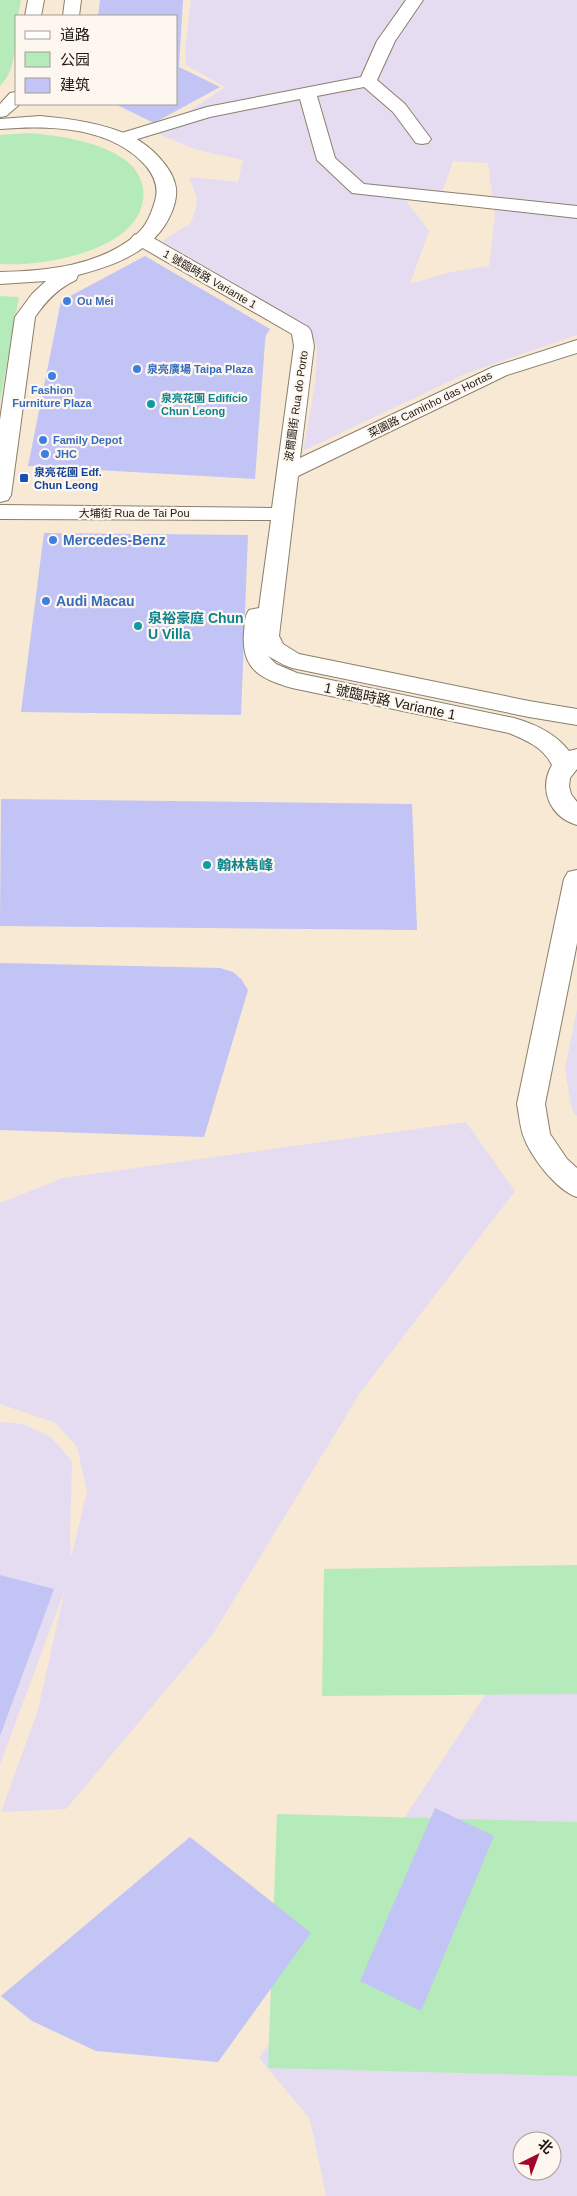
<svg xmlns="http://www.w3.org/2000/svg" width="577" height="2196" viewBox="0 0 577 2196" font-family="Arial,'Noto Sans SC',sans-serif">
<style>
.industrial{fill:#e6dcf1;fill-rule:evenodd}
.green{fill:#b5ebbb}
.building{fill:#c1c4f5}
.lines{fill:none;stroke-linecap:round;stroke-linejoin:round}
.minor-casing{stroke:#8b7f6c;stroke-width:2}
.major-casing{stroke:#8b7f6c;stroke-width:2}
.minor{fill:#fff;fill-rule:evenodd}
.major{fill:#fff;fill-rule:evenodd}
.shop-dot{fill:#3f7fe0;stroke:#fdf7ef;stroke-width:2}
.culture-dot{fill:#0f9aa8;stroke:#fdf7ef;stroke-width:2}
.transit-dot{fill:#1a4fb4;stroke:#fdf7ef;stroke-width:2}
.labels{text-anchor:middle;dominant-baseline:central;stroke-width:4.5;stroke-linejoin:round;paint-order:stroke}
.far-street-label{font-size:11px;fill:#1d1811;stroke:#fdf7ef}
.far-shop-label{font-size:11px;font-weight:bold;fill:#366cbe;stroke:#fdf7ef;text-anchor:start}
.far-culture-label{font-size:11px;font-weight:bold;fill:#0d838f;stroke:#fdf7ef;text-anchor:start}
.far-transit-label{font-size:11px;font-weight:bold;fill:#164399;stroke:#fdf7ef;text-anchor:start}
.shop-label{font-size:14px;font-weight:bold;fill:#366cbe;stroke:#fdf7ef;text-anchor:start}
.culture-label{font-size:14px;font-weight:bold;fill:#0d838f;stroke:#fdf7ef;text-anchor:start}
.street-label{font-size:14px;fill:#1d1811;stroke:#fdf7ef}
</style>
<rect width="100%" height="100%" fill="#f7e9d4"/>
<g class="industrial">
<path d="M191,0h386v335l-110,38 -164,78 12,-67 2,-38 -13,-20 -142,-85 29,-18 6,-19 -1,-9 -7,-18 49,5 5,-22 -49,-11 -37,-16 68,-46 -39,-22 -1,-16zM453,161l35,2 7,54 -6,49 -38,6 -41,12 19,-53 -30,-40 43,2z"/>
<path d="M577,1009v107l-5,-6 -7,-40z"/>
<path d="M466,1122l49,69 -155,202 -147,241 -147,175 -65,3 37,-102 27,-121 -65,176v-343l23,2 28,13 21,24 -2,77 1,20 16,-67 -10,-44 -21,-24 -56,-19v-201l63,-25z"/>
<path d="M577,1620v576h-251l-16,-77 -51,-61 70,-102 81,-147 81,-123zM522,2141h30v30h-30z"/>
</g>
<g class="green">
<path d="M0,0h21l-3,16h-2c0,23 1,54 -16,70z"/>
<path d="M29,133c38,3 127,15 113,72 -11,47 -102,62 -142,59v-129z"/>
<path d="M0,296l19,1 -19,105z"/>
<path d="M577,1565v129l-255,2 2,-127z"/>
<path d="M277,1814l300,8v254l-309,-8z"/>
</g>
<g class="building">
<path d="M100,0h83l-4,67 41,20 -66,36 -39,-19h61v-88h-78z"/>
<path d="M145,256l125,73 -4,6 -1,7 -10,137 -227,-13 33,-165z"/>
<path d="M44,533l204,2 -7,180 -220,-3z"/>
<path d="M1,799l411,5 5,126 -417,-4z"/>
<path d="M0,963l220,5 13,4 8,7 7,11 -44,147 -204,-7z"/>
<path d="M0,1575l54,14 -54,147z"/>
<path d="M435,1808l59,28 -73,175 -61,-30z"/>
<path d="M190,1837l121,96 -93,129 -122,-11 -64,-30 -31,-25z"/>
</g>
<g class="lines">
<defs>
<g id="minor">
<path d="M406,0h17l-28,41 -18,39 28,24 26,35 -3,4 -6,1 -6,-1 -23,-31 -29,-25 -47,9 18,62 29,26 213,22v12l-225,-25 -35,-33 -17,-61 -90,18 -89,27 -6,-1 -3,-4 3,-4 92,-28 154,-30 16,-36z"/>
<path d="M141,233l7,2 160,92 3,4 3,15 -14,112 193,-91 84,-27v13l-70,22 -209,101 -19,160 4,8 16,10 230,47 48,8v16l-48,-8 -237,-49 -8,-3 -16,-9 8,8 21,9 217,45c21,6 41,15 55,33l8,-2v20l-7,9 -1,8 2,8 6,8v23c-27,-8 -39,-36 -25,-60 -8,-17 -26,-25 -43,-32l-217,-45c-32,-9 -51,-19 -48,-56 1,-8 0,-15 5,-22l10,-2 12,-88 -271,-1v-14l272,3 22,-162 -2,-12 -158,-91 -3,-4 3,-4z"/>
<path d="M577,870v73l-32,161 5,30 17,25 10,9v29c-21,-7 -47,-41 -54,-62 -3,-9 -4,-21 -6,-31l47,-225 4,-7z"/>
</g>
<g id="major">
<path d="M28,0h16l-3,16h-16z"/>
<path d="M65,0h16l-2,16h-16z"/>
<path d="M16,92v12h4l-14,12 -6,1v-13l10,-11z"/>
<path d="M40,116c32,3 64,7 93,21 17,9 40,30 43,51 2,19 -12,43 -26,54 -20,18 -46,26 -72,33l-2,5c-18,8 -30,21 -41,37l-24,178 -3,5 -8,2v-82l15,-103 17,-23 14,-13 -46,3v-12c46,-1 100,-6 137,-38 10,-9 14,-20 18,-33 4,-13 0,-24 -9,-35 -35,-40 -97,-41 -146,-37v-10z"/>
</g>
</defs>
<use href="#minor" class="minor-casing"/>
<use href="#major" class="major-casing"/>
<use href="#minor" class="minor"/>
<use href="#major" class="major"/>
</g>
<g class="shop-dot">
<circle cx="67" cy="301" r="5"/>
<circle cx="137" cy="369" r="5"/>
<circle cx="52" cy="376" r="5"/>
<circle cx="43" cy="440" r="5"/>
<circle cx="45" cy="454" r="5"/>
<circle cx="53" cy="540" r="5"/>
<circle cx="46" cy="601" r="5"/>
</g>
<g class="culture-dot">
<circle cx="151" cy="404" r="5"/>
<circle cx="138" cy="626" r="5"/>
<circle cx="207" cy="865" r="5"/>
</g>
<rect class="transit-dot" x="19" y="473" width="10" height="10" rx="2.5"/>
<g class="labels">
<g class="far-street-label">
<text transform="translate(210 279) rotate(30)">1 號臨時路 Variante 1</text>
<text transform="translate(430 404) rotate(-26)">菜園路 Caminho das Hortas</text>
<text transform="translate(296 406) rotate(-82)">波爾圖街 Rua do Porto</text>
<text x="134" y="513">大埔街 Rua de Tai Pou</text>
</g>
<g class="far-shop-label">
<text x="77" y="301">Ou Mei</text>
<text x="147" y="369">泉亮廣場 Taipa Plaza</text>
<text x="52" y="390" text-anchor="middle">Fashion<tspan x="52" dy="13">Furniture Plaza</tspan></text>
<text x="53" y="440">Family Depot</text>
<text x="55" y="454">JHC</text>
</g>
<g class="far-culture-label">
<text x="161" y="398">泉亮花園 Edifício<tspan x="161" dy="13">Chun Leong</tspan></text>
</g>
<g class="far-transit-label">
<text x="34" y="472">泉亮花園 Edf.<tspan x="34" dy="13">Chun Leong</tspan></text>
</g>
<g class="shop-label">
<text x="63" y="540">Mercedes-Benz</text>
<text x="56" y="601">Audi Macau</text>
</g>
<g class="culture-label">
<text x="148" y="618">泉裕豪庭 Chun<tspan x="148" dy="16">U Villa</tspan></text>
<text x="217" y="865">翰林雋峰</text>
</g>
<g class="street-label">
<text transform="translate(390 701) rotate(12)">1 號臨時路 Variante 1</text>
</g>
</g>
<rect x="15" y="15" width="162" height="90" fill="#fdf7ef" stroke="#a39e96"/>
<rect x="25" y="31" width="25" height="8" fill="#ffffff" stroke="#a39e96"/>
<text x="60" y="40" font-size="15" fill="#1d1811">道路</text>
<rect x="25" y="52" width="25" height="15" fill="#b5ebbb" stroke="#a39e96"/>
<text x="60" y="65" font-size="15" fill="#1d1811">公园</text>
<rect x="25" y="78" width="25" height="15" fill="#c1c4f5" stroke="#a39e96"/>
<text x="60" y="90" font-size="15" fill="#1d1811">建筑</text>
<g transform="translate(537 2156) rotate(42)"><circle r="24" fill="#fdf7ef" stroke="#a39e96"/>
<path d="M0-4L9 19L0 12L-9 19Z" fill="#a4062a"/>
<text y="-8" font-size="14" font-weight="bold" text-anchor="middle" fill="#1d1811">北</text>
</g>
</svg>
